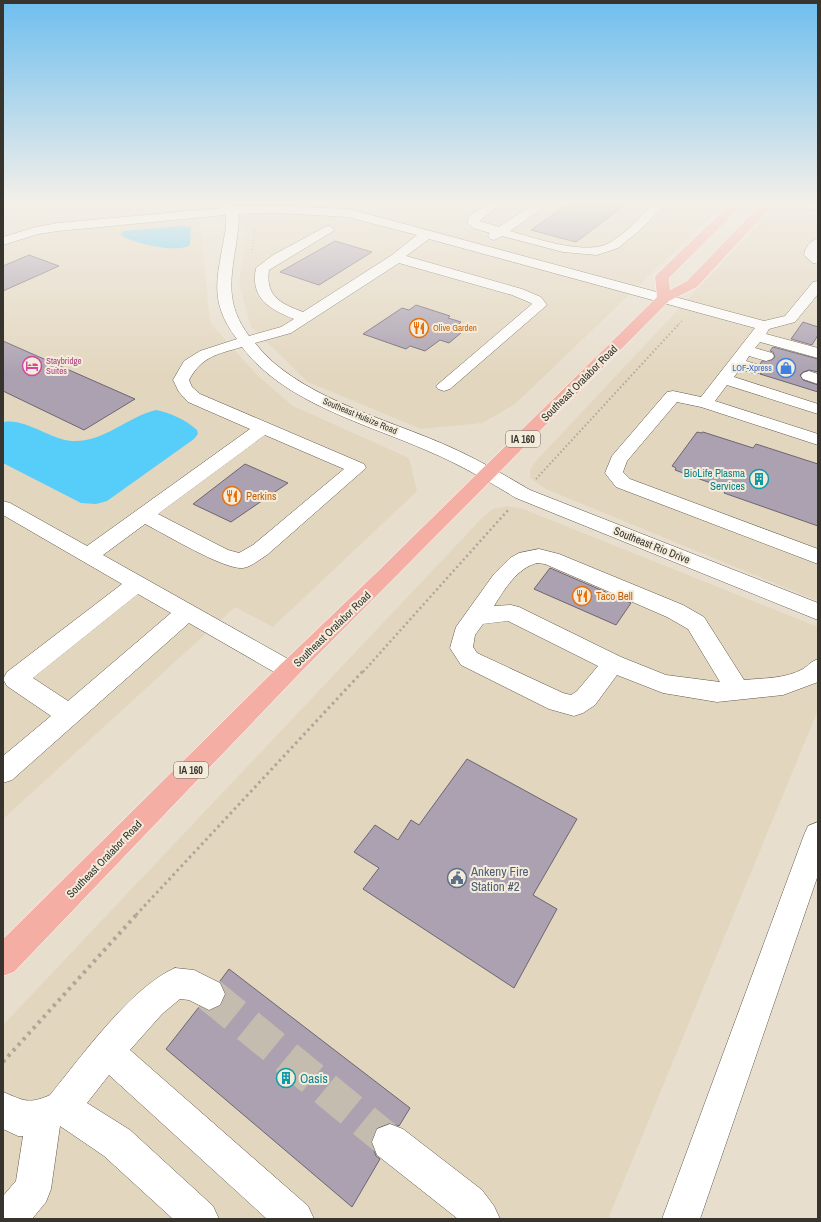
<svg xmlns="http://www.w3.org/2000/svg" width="821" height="1222" viewBox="0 0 821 1222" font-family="'Archivo Narrow',sans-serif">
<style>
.built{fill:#e2d6be}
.water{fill:#57cdfa}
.building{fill:#aba1b1;stroke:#6e6573}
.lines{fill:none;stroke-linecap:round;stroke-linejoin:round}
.minor-tunnel{stroke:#c4bcae;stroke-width:34;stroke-dasharray:34 16;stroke-linecap:butt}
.minor-casing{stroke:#60594b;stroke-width:1}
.major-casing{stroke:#fff;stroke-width:1}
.path-far4{stroke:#ada699;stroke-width:1.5;stroke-dasharray:1 2;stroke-linecap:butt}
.path-far3{stroke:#ada699;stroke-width:2;stroke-dasharray:1.5 2.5;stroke-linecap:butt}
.path-far2{stroke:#ada699;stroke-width:2.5;stroke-dasharray:2 3;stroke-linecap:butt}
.path-far1{stroke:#ada699;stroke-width:3;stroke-dasharray:2.5 3.5;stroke-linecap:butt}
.path{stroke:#ada699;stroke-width:4;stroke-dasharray:3 4.5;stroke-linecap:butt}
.minor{fill:#fff;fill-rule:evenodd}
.major{fill:#f4aea4;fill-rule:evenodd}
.labels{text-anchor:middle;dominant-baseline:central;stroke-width:4;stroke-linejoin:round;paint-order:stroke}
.far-food-label{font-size:9px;fill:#c56008;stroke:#f4ecdb;text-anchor:start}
.far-hotel-label{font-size:9px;fill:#b23c85;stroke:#f4ecdb;text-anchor:start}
.far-shop-label{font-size:9px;fill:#366cbe;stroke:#f4ecdb;text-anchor:end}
.far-street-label{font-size:9px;fill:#37332d;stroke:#f4ecdb}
.shield{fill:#f4ecdb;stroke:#706a61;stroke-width:1}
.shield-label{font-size:10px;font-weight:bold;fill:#37332d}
.street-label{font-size:11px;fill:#37332d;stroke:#f4ecdb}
.culture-label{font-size:11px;fill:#0d838f;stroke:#f4ecdb;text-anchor:end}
.food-label{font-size:11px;fill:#c56008;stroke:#f4ecdb;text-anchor:start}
.near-service-label{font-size:13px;fill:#4e5e75;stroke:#f4ecdb;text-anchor:start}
.near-culture-label{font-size:13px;fill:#0d838f;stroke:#f4ecdb;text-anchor:start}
</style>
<rect width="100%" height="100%" fill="#e7dece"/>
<g class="built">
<path d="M3,204h195l12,119 48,53 35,30 116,52 8,33 -144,136 -38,-20 -232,212z"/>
<path d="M227,204h497l-209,200 -33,19 -61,6 -113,-47 -57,-55 -12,-44 7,-50z"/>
<path d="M792,208l26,5v388l-272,-112 -16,-11v-8l6,-9 233,-248 7,-3z"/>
<path d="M507,506l16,3 295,118v83l-210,509h-605v-194l481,-509 9,-7z"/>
</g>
<g class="water">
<path d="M183,226l8,1 -1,18c-13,9 -57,-2 -70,-10l4,-4z"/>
<path d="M156,410c15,3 30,10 41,20l1,4 -4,5 -87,62 -11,3 -15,-1 -78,-40 1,-41c21,-4 45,17 68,19 31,2 55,-24 84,-31z"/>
</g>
<g class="building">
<path d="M568,204h58l-50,38 -45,-12z"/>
<path d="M335,241l37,11 -53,33 -39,-13z"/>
<path d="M29,255l30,11 -56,25v-25z"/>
<path d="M416,305l34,11 -2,2 13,4 -3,3 10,2 -19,16 -9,-3 -15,11 -15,-5 -4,3 -43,-15 39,-26 7,2z"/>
<path d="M803,322l15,5v8l-6,10 -21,-6z"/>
<path d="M3,341l132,58 -51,31 -81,-39z"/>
<path d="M773,347l45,12v13l-9,-2 -6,2 -3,3 3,5 15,5v7l-58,-18 5,-4 -2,-5 -3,-1 2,-3 10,-1 3,-3 -2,-5 -3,-1z"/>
<path d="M697,432l4,1 2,-1 50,16 3,-4 62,20v62l-94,-33 3,-4 -52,-19 1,-2 -4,-2z"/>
<path d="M245,464l43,19 -57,39 -38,-18z"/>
<path d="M550,568l81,35 -15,22 -82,-36z"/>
<path d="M467,759l110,60 -44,76 24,14 -43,79 -151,-99 16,-21 -25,-16 21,-27 23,15 13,-20 8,5z"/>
<path d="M229,969l181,139 -11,18 -10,-3 -13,5 -5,15 5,13 4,3 -28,48 -186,-158 33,-42 11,4 11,-5 5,-13 -6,-12z"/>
</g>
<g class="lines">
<path class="minor-tunnel" d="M209,994l181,148"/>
<defs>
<g id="minor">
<path d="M219,204h13l3,3 42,-1 72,3 415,112 21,-5 28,-34 5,-1v13l-23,28 -26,7 -3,5 52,14v10l-58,-16 -5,6 17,5 2,3 -2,3 -6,2 -17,-5 -3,5 16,5 2,3 -2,3 -6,2 -16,-5 -6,8 84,27v10l-91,-29 -12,16 103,33v11l-117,-38 -24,-5 -50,59 -4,11 7,7 188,70v15l-202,-77 -11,-14 7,-17 55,-64 6,-1 28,6 54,-69 -326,-89 -23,17 116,33 19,8 6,8 -97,84 -6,2 -6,-2 -2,-3 96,-82 -1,-1 -19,-8 -113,-32 -108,70 -36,10c40,52 128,75 186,100 31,13 60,30 89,47l288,113v17l-302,-122c-28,-17 -57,-34 -88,-47 -61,-27 -144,-48 -186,-104 -24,7 -40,9 -53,33l3,7 8,7 164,70 2,4 -99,87c-7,4 -16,12 -24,13 -19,2 -78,-34 -98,-44l-42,31 194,109 4,6 -4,6 -8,3 -8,-3 -92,-53 -177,157 -9,3v-27l48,-40 -44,-30 -4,-7 4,-7 115,-88 -119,-69v-14l7,2 77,43 163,-117 -62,-27 -9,-10 -6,-12 11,-19 16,-10 37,-12c-32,-41 -17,-68 -11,-113v-11l-168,16 -20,3 -35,11v-8l33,-10 22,-4 164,-15zM277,213l71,4 69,18 -25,20 -89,57c-21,-8 -38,-15 -34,-42l66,-40 -6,-4 -4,1 -52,28 -17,13c-6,30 13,41 38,51l-13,8 -32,9c-23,-31 -19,-55 -13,-91 1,-10 4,-21 2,-31zM265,435l79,34 -91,76 -14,8 -11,-3 -70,-36zM138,594l33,19 -103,88 -35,-23z"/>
<path d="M488,204h14l-23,17 20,6 31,-21v-2h12l-3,7 -29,20c24,7 73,24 97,13 17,-8 33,-27 46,-40h13l-27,27 -21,17 -21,7 -34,-3 -61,-16 -8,4 -4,-1 -2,-3 2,-3 -17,-5 -6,-6 3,-7z"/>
<path d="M796,204h22v7l-20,-5z"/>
<path d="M818,238v26l-5,-1 -9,-8c1,-8 7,-15 14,-17z"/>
<path d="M809,371l9,3v10l-15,-5 -2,-3 2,-3z"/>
<path d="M539,549l20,5 124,51 21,12 40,63c19,-2 41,-1 59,-11 6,-4 7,-7 15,-10v23l-35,13 -66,7 -54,-9 -46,-18 -22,30 -12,8 -9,3 -25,-7 -88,-44 -11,-17 6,-21 38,-53 16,-16 9,-5zM537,563l8,1 122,53 21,12 32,53 -54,-7 -45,-18 -102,-50 -8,-2 -17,1c10,-16 23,-38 43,-43zM508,621l90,45 -21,25 -6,4 -8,-2 -86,-40 -4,-6 2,-12 8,-11z"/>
<path d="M818,822v53l-118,344h-38l142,-384 4,-9z"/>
<path d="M175,968l19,2 26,13 5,11 -5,11 -11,5 -20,-10 -9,-1 -18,15 -32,36 178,156 6,13h-47l-158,-144 -22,28 43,27 83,76 6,13h-46l-69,-63 -44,-30 -9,63 -5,13 -14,17h-29v-23l13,-15 7,-45h-5l-15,-7v-37c20,8 25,13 47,3 31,-38 81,-108 125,-127z"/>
<path d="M390,1124l13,5 79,61 12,16 6,13h-42l-81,-64 -5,-13 5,-13z"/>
</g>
<path id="major" d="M730,204h13l-74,74 1,12 17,-9 74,-77h13l-77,83 -28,14 -372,375 -283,296 -11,4v-37l278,-275 93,-89 283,-278 -2,-20 2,-3z"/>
</defs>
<use href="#minor" class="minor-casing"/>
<use href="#major" class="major-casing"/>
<g class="path-far4">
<path d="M252,253l3,-27"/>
<path d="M677,326l5,-5"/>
</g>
<path class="path-far3" d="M536,479l142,-154"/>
<path class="path-far2" d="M363,672l146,-163"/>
<path class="path-far1" d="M136,915l227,-244"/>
<path class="path" d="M3,1062l134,-148"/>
<use href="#minor" class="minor"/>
<use href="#major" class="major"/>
</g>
<linearGradient id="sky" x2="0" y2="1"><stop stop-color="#6ebeef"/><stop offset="0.54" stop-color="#f4f0e9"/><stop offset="1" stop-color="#f4f0e9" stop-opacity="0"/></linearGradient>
<rect width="821" height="375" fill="url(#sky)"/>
<defs>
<symbol id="restaurant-ring" viewBox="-11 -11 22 22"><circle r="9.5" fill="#f4ecdb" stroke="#e8710a" stroke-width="1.5"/><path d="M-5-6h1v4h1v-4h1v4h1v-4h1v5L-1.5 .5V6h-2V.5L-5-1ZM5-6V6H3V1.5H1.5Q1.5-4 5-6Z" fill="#e8710a"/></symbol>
<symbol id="hotel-ring" viewBox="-11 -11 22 22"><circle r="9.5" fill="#f4ecdb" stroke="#d1479c" stroke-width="1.5"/><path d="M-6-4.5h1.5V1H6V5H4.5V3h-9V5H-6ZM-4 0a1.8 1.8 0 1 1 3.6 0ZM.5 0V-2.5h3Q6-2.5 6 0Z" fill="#d1479c"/></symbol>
<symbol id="shop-ring" viewBox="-11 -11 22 22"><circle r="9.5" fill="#f4ecdb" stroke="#3f7fe0" stroke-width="1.5"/><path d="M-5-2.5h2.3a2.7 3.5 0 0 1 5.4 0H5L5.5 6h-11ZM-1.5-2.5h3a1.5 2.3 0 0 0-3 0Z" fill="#3f7fe0"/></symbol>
<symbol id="building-ring" viewBox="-11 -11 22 22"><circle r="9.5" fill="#f4ecdb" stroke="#0f9aa8" stroke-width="1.5"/><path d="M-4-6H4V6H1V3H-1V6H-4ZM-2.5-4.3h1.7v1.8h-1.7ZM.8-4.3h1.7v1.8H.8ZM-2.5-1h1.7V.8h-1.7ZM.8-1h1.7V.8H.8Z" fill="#0f9aa8"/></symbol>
<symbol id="civic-ring" viewBox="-11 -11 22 22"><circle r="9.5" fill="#f4ecdb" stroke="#5c6f8a" stroke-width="1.5"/><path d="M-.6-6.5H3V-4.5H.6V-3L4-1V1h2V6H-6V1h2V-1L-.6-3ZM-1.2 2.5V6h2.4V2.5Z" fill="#5c6f8a"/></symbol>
</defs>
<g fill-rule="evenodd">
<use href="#restaurant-ring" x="408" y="317" width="22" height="22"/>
<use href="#hotel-ring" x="21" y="355" width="22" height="22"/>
<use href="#shop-ring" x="775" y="357" width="22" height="22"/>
<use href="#building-ring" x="748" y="468" width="22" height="22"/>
<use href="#restaurant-ring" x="221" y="485" width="22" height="22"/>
<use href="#restaurant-ring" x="571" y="585" width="22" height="22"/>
<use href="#civic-ring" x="446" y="867" width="22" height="22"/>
<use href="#building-ring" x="275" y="1067" width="22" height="22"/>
</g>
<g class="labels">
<g class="far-food-label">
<text x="433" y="328">Olive Garden</text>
</g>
<g class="far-hotel-label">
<text x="46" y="361">Staybridge<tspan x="46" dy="10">Suites</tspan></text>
</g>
<g class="far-shop-label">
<text x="772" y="368">LOF-Xpress</text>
</g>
<g class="far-street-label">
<text transform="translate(360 416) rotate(23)">Southeast Hulsize Road</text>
</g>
<g class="shield">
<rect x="506" y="431" width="34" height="16" rx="3"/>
<rect x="174" y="762" width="34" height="16" rx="3"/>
</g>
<g class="shield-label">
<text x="523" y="439">IA 160</text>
<text x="191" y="770">IA 160</text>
</g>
<g class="street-label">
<text transform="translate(579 383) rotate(-45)">Southeast Oralabor Road</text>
<text transform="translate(652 545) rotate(22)">Southeast Rio Drive</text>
<text transform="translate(332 629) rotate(-44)">Southeast Oralabor Road</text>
<text transform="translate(104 859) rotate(-46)">Southeast Oralabor Road</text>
</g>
<g class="culture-label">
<text x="745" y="473">BioLife Plasma<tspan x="745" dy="13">Services</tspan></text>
</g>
<g class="food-label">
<text x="246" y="496">Perkins</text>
<text x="596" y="596">Taco Bell</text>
</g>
<g class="near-service-label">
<text x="471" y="871">Ankeny Fire<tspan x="471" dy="15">Station #2</tspan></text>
</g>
<g class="near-culture-label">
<text x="300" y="1078">Oasis</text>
</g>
</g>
<rect width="821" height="1222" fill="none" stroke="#37332d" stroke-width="8"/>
</svg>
